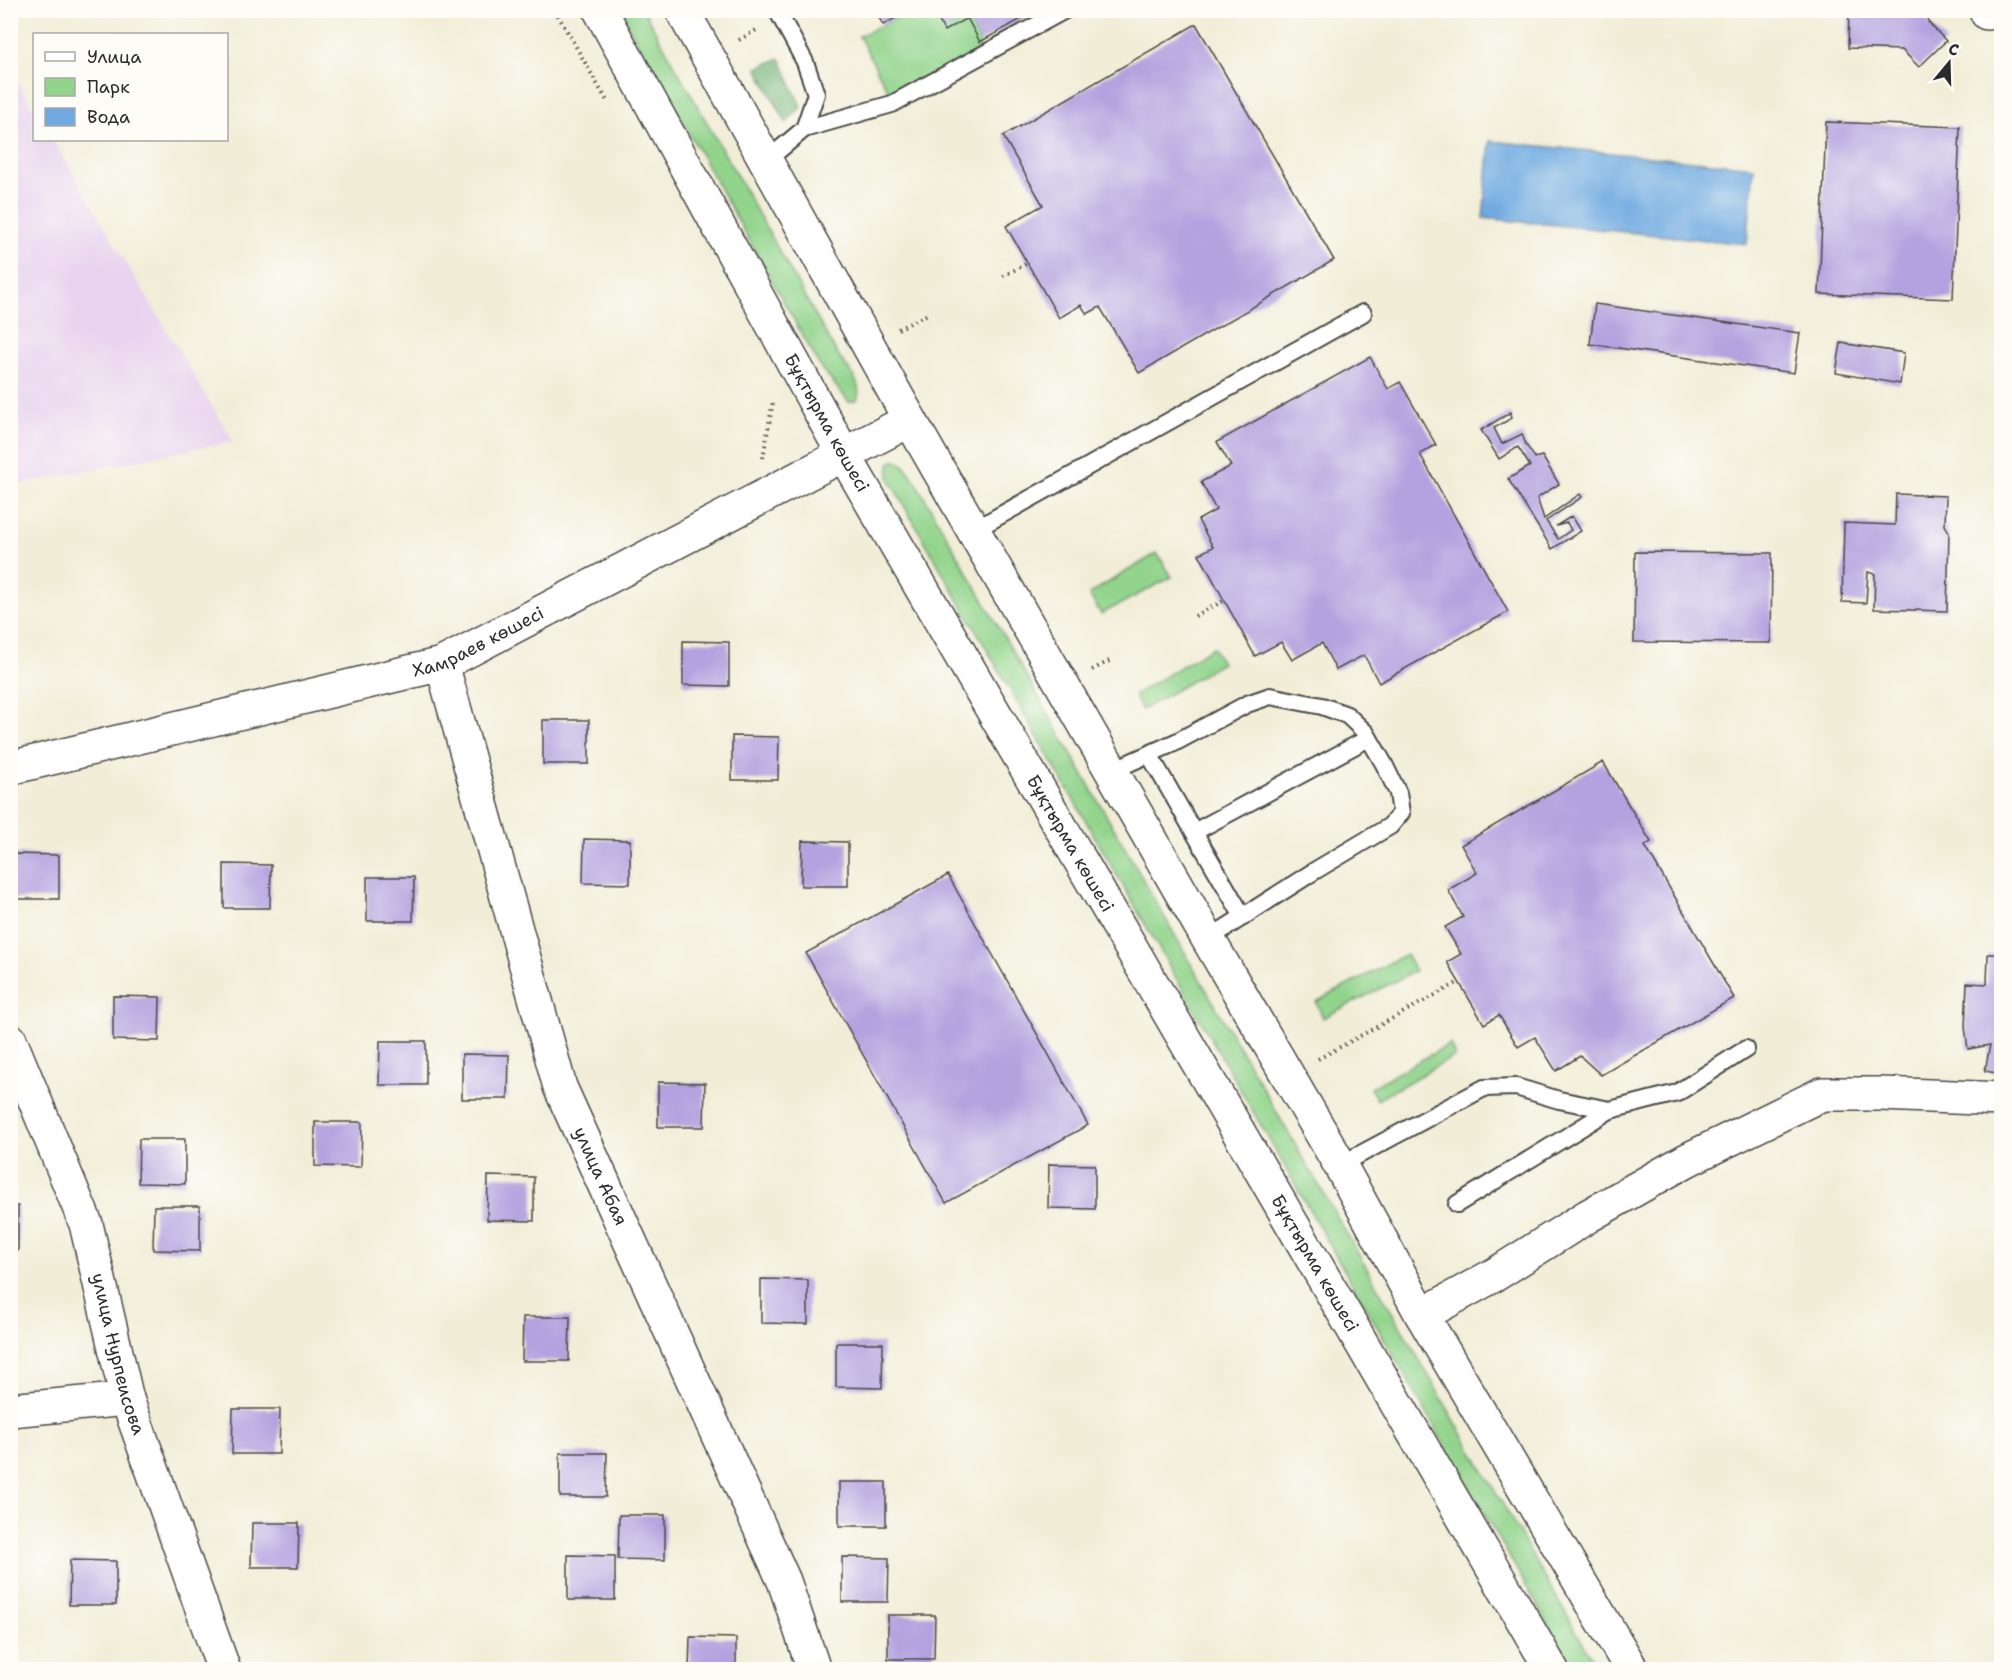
<svg xmlns="http://www.w3.org/2000/svg" width="2012" height="1680" viewBox="0 0 2012 1680" font-family="'Shantell Sans',sans-serif">
<style>
.built{fill:#e8d2ee}
.green{fill:#92d48c;stroke:#5e805c;stroke-width:1.5}
.forest{fill:#75b678;stroke:#507052;stroke-width:1.5}
.water{fill:#70aae1;stroke:#4e6a86;stroke-width:1.5}
.building{fill:#b2a2df}
.lines{fill:none;stroke-linecap:round;stroke-linejoin:round}
.service-casing{stroke:#494845;stroke-width:20}
.minor-casing{stroke:#494845;stroke-width:36}
.primary-casing{stroke:#494845;stroke-width:36}
.path{stroke:#494845;stroke-width:4;stroke-dasharray:1.5 4.5;stroke-linecap:butt}
.service{stroke:#fff;stroke-width:16}
.minor{stroke:#fff;stroke-width:33}
.primary{stroke:#fff;stroke-width:33}
.labels{text-anchor:middle;dominant-baseline:central;stroke-width:6;stroke-linejoin:round;paint-order:stroke}
.street-label{font-size:18px;fill:#2b2b2b;stroke:#fdfcf7}
</style>
<rect width="100%" height="100%" fill="#fdfcf7"/>
<filter id="ink" filterUnits="userSpaceOnUse"><feTurbulence type="fractalNoise" baseFrequency=".0167" numOctaves="2"/><feDisplacementMap in="SourceGraphic" scale="12" xChannelSelector="R" yChannelSelector="G"/><feConvolveMatrix kernelMatrix="1 2 1 2 8 2 1 2 1" color-interpolation-filters="sRGB"/></filter>
<filter id="wash" filterUnits="userSpaceOnUse"><feTurbulence type="fractalNoise" baseFrequency=".008" numOctaves="4" result="noise"/><feDisplacementMap in="SourceGraphic" scale="24" xChannelSelector="R" yChannelSelector="G"/><feGaussianBlur stdDeviation="1.35" result="paint"/><feColorMatrix in="noise" values="0 0 0 0 0 0 0 0 0 0 0 0 0 0 0 0 0 1.4 0 .05"/><feComposite in="paint" operator="in"/></filter>
<g filter="url(#wash)">
<rect width="100%" height="100%" fill="#f1edd7"/>
<path class="built" d="M10,69l24,40v31h19l180,301 -222,45z"/>
<g class="green">
<path d="M934,10l10,20 23,-12 13,24 -2,9 -86,47 -33,-62 51,-25z"/>
<path d="M620,11h24l195,346c9,12 25,27 18,43l-8,2 -28,-34z"/>
<path d="M893,461c10,-1 16,11 21,18l322,563 362,627h-24l-676,-1174 -9,-17v-13z"/>
<path d="M1157,553l15,24 -71,37 -12,-20z"/>
<path d="M1213,647l9,16 -80,47 -8,-15z"/>
<path d="M1406,954l9,17 -92,47 -7,-16z"/>
<path d="M1450,1044l5,12 -78,44 -7,-12z"/>
</g>
<path class="forest" d="M780,58l21,49 -15,16 -29,-55z"/>
<path class="water" d="M1490,141l264,26 -7,77 -264,-26z"/>
<g id="blocks">
<g class="building">
<path d="M875,10h35l-27,15z"/>
<path d="M934,10h104l-58,32 -13,-24 -23,13z"/>
<path d="M1849,10h88v3h-11l2,9 18,19 -27,26 -17,-17 -54,-2z"/>
<path d="M1196,24l138,236 -195,113 -39,-66 -13,7 -6,-9 -22,13 -53,-92 37,-21 -40,-69z"/>
<path d="M1826,122l134,5 -7,172 -134,-5z"/>
<path d="M1595,304l205,29 -6,40 -204,-29z"/>
<path d="M1841,343l63,10 -4,31 -64,-11z"/>
<path d="M1370,357l18,32 12,-7 36,63 -16,9 88,158 -129,71 -15,-28 -28,15 -14,-27 -30,17 -11,-18 -26,14 -56,-102 14,-7 -15,-27 18,-10 -15,-28 30,-16 -14,-24z"/>
<path d="M1511,412l1,6 -18,10 8,16 20,-10 4,11 9,13 7,-2 17,28 -22,14 7,21 36,-25 2,3 -36,24 12,18 13,-9 -4,-7 -11,3 16,-10 9,15 -29,18 -44,-70 22,-13 -12,-19 -19,12 -18,-29z"/>
<path d="M1896,494l50,2 -1,29 4,7 -2,79 -73,-2 1,-35 -7,-2 -2,31 -24,-1 2,-79 51,2z"/>
<path d="M1635,552l137,1 -1,90 -137,-1z"/>
<path d="M683,641l46,1v44l-46,-1z"/>
<rect x="543" y="720" width="46" height="44"/>
<path d="M732,736l47,1 -1,43h-46z"/>
<path d="M1603,762l48,80 -6,4 89,152 -133,77 -21,-19 -24,15 -21,-34 -17,10 -19,-32 -15,9 -37,-62 14,-8 -16,-27 18,-10 -15,-27 29,-17 -16,-28z"/>
<path d="M584,839l46,1v44l-47,-1z"/>
<path d="M802,841l46,1v44h-47z"/>
<path d="M13,854l46,1v44h-47z"/>
<path d="M224,864l47,1 -1,43h-46z"/>
<path d="M948,875l140,250 -142,78 -140,-250z"/>
<path d="M367,877h47l-1,44h-46z"/>
<path d="M1988,954h14v120l-17,-3 5,-26 -22,4 -3,-22 2,-44 20,1z"/>
<path d="M113,996l47,1 -1,44 -46,-1z"/>
<path d="M380,1041h46v44h-47z"/>
<path d="M462,1054l47,1 -1,44h-46z"/>
<path d="M658,1082l47,1 -1,44h-46z"/>
<path d="M315,1122h47l-1,45 -46,-1z"/>
<path d="M139,1139h46v45l-47,-1z"/>
<path d="M1049,1164l46,1v44l-47,-1z"/>
<path d="M488,1176l46,1v44l-47,-1z"/>
<rect x="10" y="1206" width="8" height="45"/>
<path d="M154,1206h46v45l-47,-1z"/>
<path d="M761,1279l47,1v44l-47,-1z"/>
<path d="M523,1317h47l-1,44h-47z"/>
<path d="M836,1343h47l-1,45 -46,-1z"/>
<path d="M233,1409h47l-1,45h-47z"/>
<path d="M560,1453h47l-1,44h-46z"/>
<rect x="839" y="1482" width="47" height="44"/>
<path d="M619,1515h46v45l-47,-1z"/>
<path d="M252,1523h47l-1,44h-47z"/>
<path d="M568,1555l47,1v44h-47z"/>
<path d="M842,1557l47,1 -1,44h-46z"/>
<path d="M70,1560l46,1v44h-47z"/>
<path d="M888,1615h47l-1,44h-46z"/>
<path d="M690,1637l46,1v32h-47z"/>
</g>
</g>
</g>
<g filter="url(#ink)">
<use href="#blocks" fill-opacity="0" stroke="#494845" stroke-width="1.5"/>
<g class="lines">
<defs>
<g id="service">
<path d="M804,129l88,-25 173,-94"/>
<path d="M766,161l38,-32 12,-35 -11,-32 -28,-52"/>
<path d="M974,530l389,-217"/>
<path d="M1149,754l94,163"/>
<path d="M1111,771l65,-29 71,-38 23,-8 52,10 25,9 19,18 18,31 14,29 3,20 -11,13 -74,44 -108,69"/>
<path d="M1194,832l175,-94"/>
<path d="M1340,1165l144,-77 32,-1 43,13 51,10 67,-17 69,-44"/>
<path d="M1457,1204l153,-94"/>
</g>
<g id="minor">
<path d="M1987,13v-3"/>
<path id="s1" d="M442,664l118,423 224,494 30,89"/>
<path id="s2" d="M10,768l432,-104 468,-244"/>
<path id="s3" d="M10,1040l76,184 41,175 97,271"/>
<path d="M1422,1315l74,-41 92,-58 99,-56 135,-66h59l121,5"/>
<path d="M10,1410l117,-11"/>
</g>
<g id="primary">
<path id="s4" d="M600,10l244,445 708,1215"/>
<path d="M682,10l228,410 298,519 132,226 82,150 210,355"/>
</g>
</defs>
<use href="#service" class="service-casing"/>
<use href="#minor" class="minor-casing"/>
<use href="#primary" class="primary-casing"/>
<g class="path">
<path d="M555,10l52,91"/>
<path d="M739,40l19,-11"/>
<path d="M1003,276l25,-13"/>
<path d="M898,329l32,-16"/>
<path d="M763,458l10,-57"/>
<path d="M1195,616l30,-16"/>
<path d="M1092,670l21,-11"/>
<path d="M1318,1059l141,-77"/>
</g>
<use href="#service" class="service"/>
<use href="#minor" class="minor"/>
<use href="#primary" class="primary"/>
</g>
</g>
<g class="labels">
<g class="street-label">
<text stroke="none"><textPath href="#s4" startOffset="471">Бұқтырма көшесі</textPath></text>
<text stroke="none"><textPath href="#s2" startOffset="486">Хамраев көшесі</textPath></text>
<text stroke="none"><textPath href="#s4" startOffset="957">Бұқтырма көшесі</textPath></text>
<text stroke="none"><textPath href="#s1" startOffset="537">улица Абая</textPath></text>
<text stroke="none"><textPath href="#s4" startOffset="1443">Бұқтырма көшесі</textPath></text>
<text stroke="none"><textPath href="#s3" startOffset="333">улица Нурпеисова</textPath></text>
</g>
</g>
<rect width="2012" height="1680" fill="none" stroke="#fdfcf7" stroke-width="36"/>
<rect x="33" y="33" width="195" height="108" fill="#fdfcf7" stroke="#a9a8a5" stroke-width="1.5"/>
<rect x="45" y="52" width="30" height="9" fill="#ffffff" stroke="#a9a8a5" stroke-width="1.5"/>
<text x="87" y="63" font-size="18" fill="#2b2b2b">Улица</text>
<rect x="45" y="78" width="30" height="18" fill="#92d48c" stroke="#a9a8a5" stroke-width="1.5"/>
<text x="87" y="93" font-size="18" fill="#2b2b2b">Парк</text>
<rect x="45" y="108" width="30" height="18" fill="#70aae1" stroke="#a9a8a5" stroke-width="1.5"/>
<text x="87" y="123" font-size="18" fill="#2b2b2b">Вода</text>
<g transform="translate(1949 63) rotate(19)" stroke="#fdfcf7" stroke-width="4.5" paint-order="stroke">
<path d="M0-4.5L10 22L0 15L-10 22Z" fill="#2b2b2b"/>
<text y="-9" font-size="16" font-weight="bold" text-anchor="middle" fill="#2b2b2b">С</text>
</g>
</svg>
